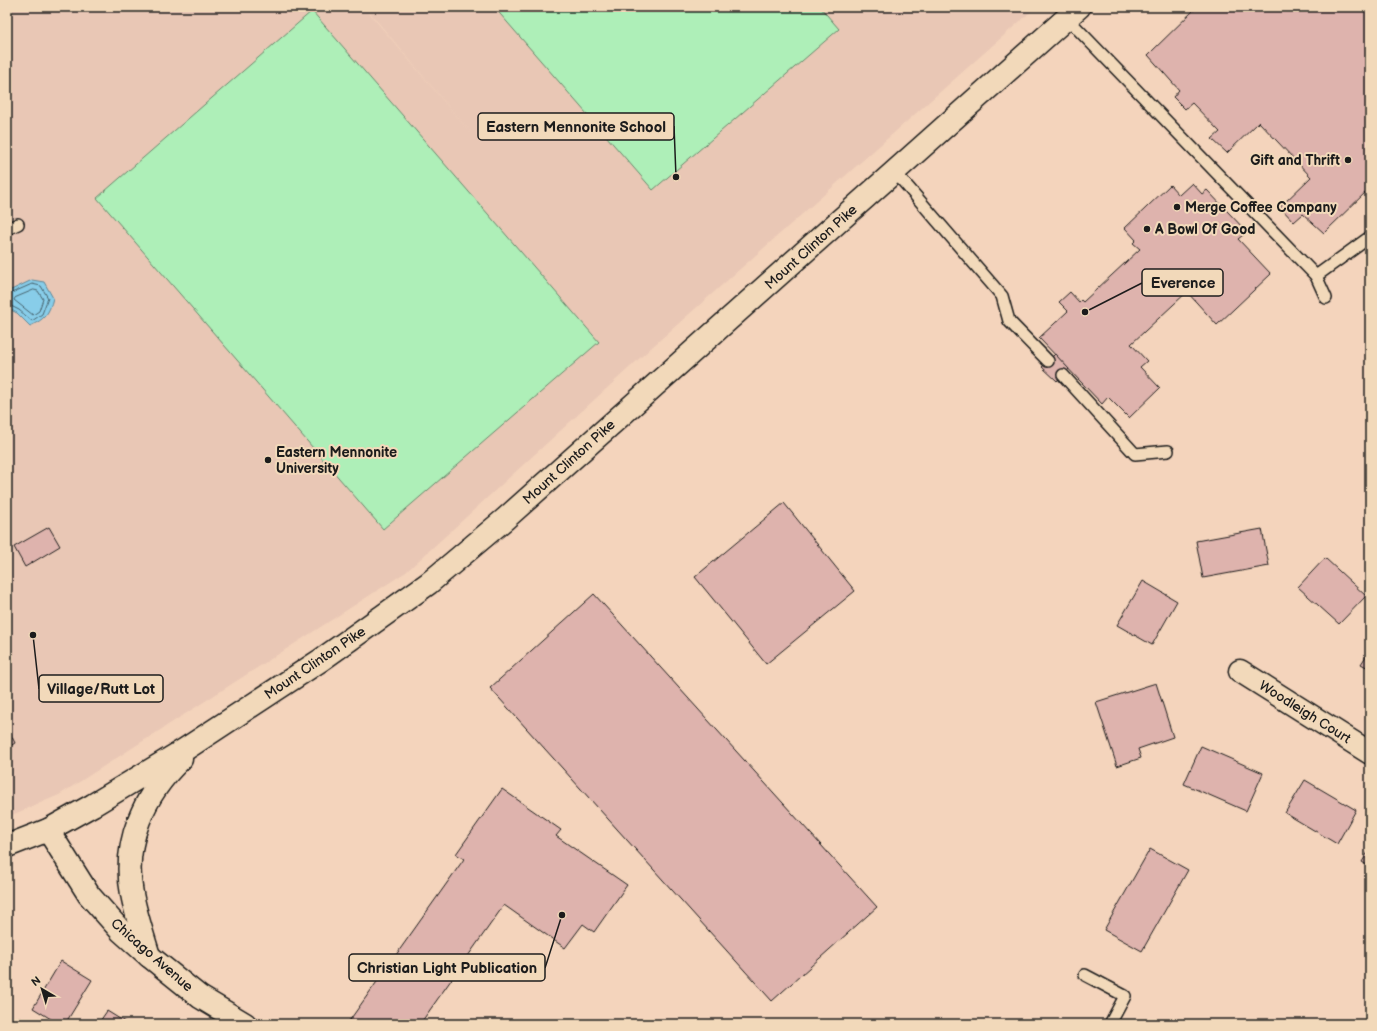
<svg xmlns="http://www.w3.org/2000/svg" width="1377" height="1031" viewBox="0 0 1377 1031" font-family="'Balsamiq Sans',sans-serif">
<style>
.built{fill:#e9c7b5}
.green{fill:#aeefb8;stroke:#65866a}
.water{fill:#88cde9;stroke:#5d8697}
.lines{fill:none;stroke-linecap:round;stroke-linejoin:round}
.shore{stroke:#47636e;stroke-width:1}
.building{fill:#deb3ad;stroke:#1c1c1c}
.lane-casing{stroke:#1c1c1c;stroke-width:14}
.street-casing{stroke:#1c1c1c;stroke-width:25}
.secondary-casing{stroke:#1c1c1c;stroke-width:25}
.lane{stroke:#f2d9ba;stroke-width:11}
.street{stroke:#f2d9ba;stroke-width:22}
.secondary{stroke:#f2d9ba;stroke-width:22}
.poi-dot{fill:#1c1c1c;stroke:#f2d9ba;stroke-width:1.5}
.labels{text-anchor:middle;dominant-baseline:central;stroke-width:4;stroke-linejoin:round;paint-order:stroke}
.poi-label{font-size:14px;font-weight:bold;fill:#1c1c1c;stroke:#f2d9ba;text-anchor:start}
.street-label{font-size:14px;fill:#1c1c1c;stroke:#f2d9ba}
.leader{fill:none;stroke:#1c1c1c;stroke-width:1.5}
.callout-dot{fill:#1c1c1c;stroke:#f2d9ba;stroke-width:1.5}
.callout{fill:#f2d9ba;stroke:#1c1c1c;stroke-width:1.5}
.callout-label{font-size:15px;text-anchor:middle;font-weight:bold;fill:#1c1c1c}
</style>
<rect width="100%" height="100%" fill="#f4d4bc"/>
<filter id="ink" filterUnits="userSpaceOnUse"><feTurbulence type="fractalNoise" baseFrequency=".025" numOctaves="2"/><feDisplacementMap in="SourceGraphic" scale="8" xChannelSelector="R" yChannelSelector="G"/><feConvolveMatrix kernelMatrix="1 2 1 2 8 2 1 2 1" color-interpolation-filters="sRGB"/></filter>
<g filter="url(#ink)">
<path class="built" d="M7,7h357l112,132 -111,-132h671l-384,340 -246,225 -347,223 -52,22z"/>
<g class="green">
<path d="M494,7h326l19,22 -186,161z"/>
<path d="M312,11l287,331 -216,187 -286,-331z"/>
</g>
<path class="water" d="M32,280l12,2 9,16c-4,16 -8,21 -23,28l-13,-13 -6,-3 -4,3v-21z"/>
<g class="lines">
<g class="shore">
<path d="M34,290l4,1 5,8 -4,12 -6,4 -19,-15 1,-2z"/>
<path d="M7,295l25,-11 9,2 7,12 -6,16 -10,7 -13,-11 -8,-4 -4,2"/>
</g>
</g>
<g class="building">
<path d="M1197,7h173v181l-46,45 -21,-19 -9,8 -14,-15 31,-30 -52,-55 -32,31 -15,-14 8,-7 -28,-29 -7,6 -12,-12 6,-7 -31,-35z"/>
<path d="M1192,183l10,11 5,-4 40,42 -9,7 33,35 -54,51 -30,-33 -56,52 16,17 -7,6 20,21 -31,30 -21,-21 -6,7 -63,-66 29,-27 -9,-9 11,-10 9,10 2,-2 2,2 57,-53 -7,-6 3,-3 -11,-12 45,-43 9,10z"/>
<path d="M1055,354l14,15 -12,12 -15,-14z"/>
<path d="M784,503l71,88 -89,73 -71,-87z"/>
<path d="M49,527l11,19 -35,21 -11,-20z"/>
<path d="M1262,529l7,37 -66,12 -7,-37z"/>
<path d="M1325,558l41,38 -27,28 -41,-37z"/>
<path d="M1143,581l34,20 -25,44 -35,-20z"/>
<path d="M594,594l283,313 -105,94 -282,-313z"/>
<path d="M1370,650v19l-9,-5z"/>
<path d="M1156,683l17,54 -35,12 3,9 -24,8 -21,-64z"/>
<path d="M7,727l8,16 -8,5z"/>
<path d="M1201,746l62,27 -17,38 -62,-27z"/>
<path d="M1305,780l51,30 -19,34 -52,-31z"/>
<path d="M502,789l59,41 -5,6 71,49 -33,47 -11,-8 -18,24 -61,-43 -84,119h-73l117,-165 -8,-5z"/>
<path d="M1150,849l38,21 -46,81 -38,-21z"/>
<path d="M1370,849v18l-8,-5z"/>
<path d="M61,961l31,19 -27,44h-6l-26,-16z"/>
<path d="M107,1011l21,13h-30z"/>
<path d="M20,1017l3,7h-16z"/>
</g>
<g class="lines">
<defs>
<g id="lane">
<path d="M1067,18l249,258 54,-39"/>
<path d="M895,172l107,124 7,25 39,40"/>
<path d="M7,229l11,-5"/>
<path d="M1316,276l10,22"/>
<path d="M1063,375l72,79 33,-3"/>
<path d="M1085,975l40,21 -15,28"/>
</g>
<path id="street" d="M1240,671l130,82"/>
<g id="secondary">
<path d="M48,830l41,65 32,36 28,25 51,41 45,27"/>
<path d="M7,846l41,-16 45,-25 91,-55 137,-90 108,-77 76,-64 574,-512"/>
<path d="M149,956c-6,-20 -13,-41 -17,-62 -10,-51 12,-100 49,-135"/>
</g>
</defs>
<use href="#lane" class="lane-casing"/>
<use href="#street" class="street-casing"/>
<use href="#secondary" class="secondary-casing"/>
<use href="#lane" class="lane"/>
<use href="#street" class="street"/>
<use href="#secondary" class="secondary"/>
</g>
</g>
<g class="poi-dot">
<circle cx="1348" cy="160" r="4"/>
<circle cx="1177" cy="207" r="4"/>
<circle cx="1147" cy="229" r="4"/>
<circle cx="268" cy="460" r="4"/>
</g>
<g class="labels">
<g class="poi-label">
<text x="1340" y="160" text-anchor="end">Gift and Thrift</text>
<text x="1185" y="207">Merge Coffee Company</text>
<text x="1155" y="229">A Bowl Of Good</text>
<text x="276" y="452">Eastern Mennonite<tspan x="276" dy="16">University</tspan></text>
</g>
<g class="street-label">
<text transform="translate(811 247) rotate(-42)">Mount Clinton Pike</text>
<text transform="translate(569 462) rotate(-42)">Mount Clinton Pike</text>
<text transform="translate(315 663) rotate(-34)">Mount Clinton Pike</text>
<text transform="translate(1305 712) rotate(32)">Woodleigh Court</text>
<text transform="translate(152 955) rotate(41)">Chicago Avenue</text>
</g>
</g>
<path class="leader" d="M676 177L674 126M1085 312L1142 283M33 635L39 689M562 915L545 968"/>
<g class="callout-dot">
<circle cx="676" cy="177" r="4"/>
<circle cx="1085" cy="312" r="4"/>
<circle cx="33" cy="635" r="4"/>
<circle cx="562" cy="915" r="4"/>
</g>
<g class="callout">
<rect x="478" y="113" width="196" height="27" rx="4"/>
<rect x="1142" y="269" width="81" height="27" rx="4"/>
<rect x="39" y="675" width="124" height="27" rx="4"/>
<rect x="349" y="954" width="196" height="27" rx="4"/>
</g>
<g class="callout-label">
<text x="576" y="132">Eastern Mennonite School</text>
<text x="1183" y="288">Everence</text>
<text x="101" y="694">Village/Rutt Lot</text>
<text x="447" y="973">Christian Light Publication</text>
</g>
<rect width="1377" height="1031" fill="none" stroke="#f2d9ba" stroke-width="24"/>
<rect x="12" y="12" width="1353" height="1007" fill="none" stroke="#1c1c1c" stroke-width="1.5" filter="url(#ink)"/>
<g transform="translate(42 989) rotate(322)" stroke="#f2d9ba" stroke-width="3" paint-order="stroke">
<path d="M0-3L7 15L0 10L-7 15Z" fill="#1c1c1c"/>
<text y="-6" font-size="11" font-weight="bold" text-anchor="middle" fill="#1c1c1c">N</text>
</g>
</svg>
